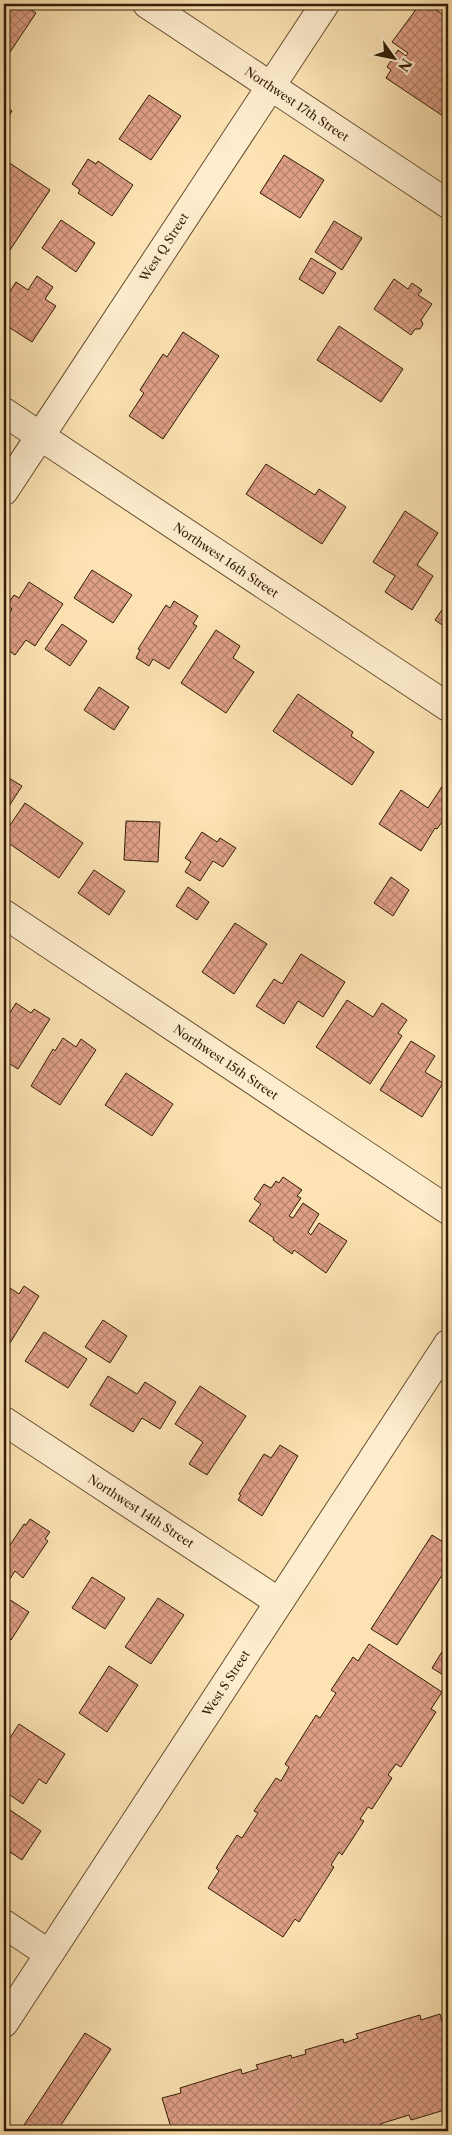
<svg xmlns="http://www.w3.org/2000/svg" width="452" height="2135" viewBox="0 0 452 2135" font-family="'Libre Caslon Text',serif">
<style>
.building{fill:url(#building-cross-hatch);stroke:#321d06}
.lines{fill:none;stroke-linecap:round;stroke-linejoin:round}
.minor-casing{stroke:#654e31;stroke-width:30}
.minor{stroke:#feedce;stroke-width:28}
.labels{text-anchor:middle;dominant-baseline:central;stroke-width:5;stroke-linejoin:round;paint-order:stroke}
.street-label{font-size:12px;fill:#321d06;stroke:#feedce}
</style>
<defs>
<pattern id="building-cross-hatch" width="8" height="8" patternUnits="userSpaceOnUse" patternTransform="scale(1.25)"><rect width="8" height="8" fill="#dfa087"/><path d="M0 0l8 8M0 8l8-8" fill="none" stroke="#b5826c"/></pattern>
</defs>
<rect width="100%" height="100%" fill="#fde3b3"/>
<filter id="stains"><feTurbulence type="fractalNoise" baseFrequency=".004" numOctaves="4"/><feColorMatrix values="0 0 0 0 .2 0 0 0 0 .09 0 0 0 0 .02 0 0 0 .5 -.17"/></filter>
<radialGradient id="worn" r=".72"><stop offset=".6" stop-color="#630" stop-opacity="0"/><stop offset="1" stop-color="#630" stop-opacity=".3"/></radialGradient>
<g class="building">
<path d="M4,4h19l13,9 -30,45 -2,-1z"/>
<path d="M420,4h7l21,14v97l-2,3 -60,-40 5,-8 -4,-3 11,-17 8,6 2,-3 -16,-11z"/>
<path d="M149,95l32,21 -30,44 -32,-21z"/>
<path d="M4,106l8,5 -8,13z"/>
<path d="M284,155l40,25 -24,38 -40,-25z"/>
<path d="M88,159l8,5 2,-3 35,24 -21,31 -34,-23 2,-3 -8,-6z"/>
<path d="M5,160l45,30 -40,60 -6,-4z"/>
<path d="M61,220l34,23 -19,29 -34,-24z"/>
<path d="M334,221l28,17 -20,32 -27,-18z"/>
<path d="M311,258l25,15 -13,21 -24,-15z"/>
<path d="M37,276l16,11 -8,12 11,7 -24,36 -28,-18v-23l12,-19 12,8z"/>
<path d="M394,279l14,10 4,-6 10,7 -4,5 14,9 -11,16 2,4 -3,5h-5l-4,6 -37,-26z"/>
<path d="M339,326l64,43 -22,33 -64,-42z"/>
<path d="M183,332l36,24 -56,83 -34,-23 15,-23 -4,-3 23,-36 4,3z"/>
<path d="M266,464l49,31 4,-6 27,18 -24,37 -76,-50z"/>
<path d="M405,511l33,22 -21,32 16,11 -21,34 -27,-18 10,-16 -22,-14z"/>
<path d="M92,570l40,25 -19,28 -39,-25z"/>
<path d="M29,582l34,22 -28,42 -9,-6 -11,15 -11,-8v-26l8,-12 -5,-4 7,-10 5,3z"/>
<path d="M174,601l24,15 -5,8 4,2 -28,43 -16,-10 -4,7 -13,-8 4,-8 -2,-1 28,-44 4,3z"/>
<path d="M448,601v28l-13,-9z"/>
<path d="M62,624l25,17 -17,25 -25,-17z"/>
<path d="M216,630l24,16 -7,12 21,14 -28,41 -45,-30z"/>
<path d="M99,687l30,20 -15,23 -30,-20z"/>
<path d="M298,694l55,38 -2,4 23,16 -22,33 -79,-54z"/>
<path d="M4,775l18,11 -18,28z"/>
<path d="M443,785l5,4v37l-6,-4 -5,7 -2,-1 -14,23 -42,-27 22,-34 27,18z"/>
<path d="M25,803l58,40 -24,35 -55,-38v-6z"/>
<path d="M126,821l34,1 -2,40 -34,-2z"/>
<path d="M202,832l15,10 3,-4 16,10 -13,19 -10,-6 -13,20 -15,-9 6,-10 -6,-4z"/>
<path d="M94,870l31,21 -16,24 -31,-22z"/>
<path d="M391,877l18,13 -16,26 -19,-13z"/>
<path d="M188,887l21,15 -12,18 -21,-14z"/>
<path d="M235,923l32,21 -33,50 -32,-22z"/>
<path d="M301,954l44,28 -22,35 -25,-16 -14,23 -28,-18 18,-27 8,5z"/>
<path d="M347,1000l26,17 9,-14 25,17 -9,13 4,3 -32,48 -54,-37z"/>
<path d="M16,1003l15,10 3,-4 16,10 -32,50 -14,-9v-38z"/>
<path d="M63,1038l13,9 5,-8 15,11 -36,55 -29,-19 22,-37 2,2z"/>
<path d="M411,1041l24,15 -10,16 18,11 -21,34 -42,-27z"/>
<path d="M126,1073l47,31 -21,32 -47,-31z"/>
<path d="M283,1177l19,13 -5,6 4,2 -12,18 4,2 10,-15 16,11 -11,18 3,3 8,-12 28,18 -21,32 -32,-23 -2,4 -19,-14 1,-2 -25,-17 12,-17 -7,-5 10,-15 7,4 5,-7 3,2z"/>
<path d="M4,1284l15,10 5,-8 15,10 -29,47 -6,-4z"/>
<path d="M103,1320l24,16 -17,27 -25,-16z"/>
<path d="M44,1332l43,27 -19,29 -43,-27z"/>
<path d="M108,1376l29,18 8,-12 31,20 -16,27 -18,-11 -9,14 -43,-27z"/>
<path d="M200,1386l46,30 -39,59 -18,-11 14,-22 -28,-18z"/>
<path d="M280,1445l18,11 -36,60 -24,-16 3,-5 -2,-1 25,-40 7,4z"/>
<path d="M30,1519l20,13 -5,7 3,2 -25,37 -8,-7 -5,8 -6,-5 3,-7 -3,-3v-10l20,-30 2,1z"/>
<path d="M432,1535l16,10v21l-51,79 -26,-16z"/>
<path d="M92,1577l33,21 -20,31 -33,-21z"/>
<path d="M4,1596l25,16 -18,28 -7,-5z"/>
<path d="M158,1598l26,17 -33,49 -26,-17z"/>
<path d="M448,1642v36l-16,-10z"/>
<path d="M369,1644l73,48 -11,17 5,3 -35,55 -5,-3 -8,11 4,3 -20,31 -4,-2 -8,12 4,2 -22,34 -3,-3 -8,13 3,2 -35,55 -4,-3 -12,18 -75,-49 11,-17 -3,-3 21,-33 5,3 16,-25 -4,-2 22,-33 5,3 8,-14 -4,-3 31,-49 4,3 16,-25 -5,-3 22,-33 5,4z"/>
<path d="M109,1666l29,19 -31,47 -28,-19z"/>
<path d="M19,1724l46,30 -19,30 -7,-5 -16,25 -19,-13v-44z"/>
<path d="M4,1806l37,25 -19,29 -18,-12z"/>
<path d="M440,2014l8,30v65l-37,11 -2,-5 -29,9 2,6 -5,1h-205l-10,-33 19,-5 -1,-5 61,-19 1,5 16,-5 -2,-4 35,-10 1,3 14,-4 -1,-4 38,-11 1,4 14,-5 -2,-4 64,-19 1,5z"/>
<path d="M85,2033l26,16 -54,82h-37z"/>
</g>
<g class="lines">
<defs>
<g id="minor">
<path d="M147,4l301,200"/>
<path d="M4,412l444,295"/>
<path d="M4,491l321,-487"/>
<path d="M4,914l444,296"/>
<path d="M4,1421l275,181"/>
<path d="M4,1924l45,30"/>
<path d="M4,2023l444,-679"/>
</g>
</defs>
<use href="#minor" class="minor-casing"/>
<use href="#minor" class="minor"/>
</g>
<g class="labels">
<g class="street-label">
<text transform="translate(297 104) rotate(34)">Northwest 17th Street</text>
<text transform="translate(164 247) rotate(-57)">West Q Street</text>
<text transform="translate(226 560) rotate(34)">Northwest 16th Street</text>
<text transform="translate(226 1062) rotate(34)">Northwest 15th Street</text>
<text transform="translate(141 1511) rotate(33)">Northwest 14th Street</text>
<text transform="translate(226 1683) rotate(-57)">West S Street</text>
</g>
</g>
<rect width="452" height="2135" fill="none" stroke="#fde3b3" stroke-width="20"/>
<rect x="5" y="5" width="442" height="2125" fill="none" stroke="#321d06" stroke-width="2.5"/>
<rect x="10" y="10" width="432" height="2115" fill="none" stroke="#321d06"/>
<g transform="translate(394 58) rotate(123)" stroke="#feedce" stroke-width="4" paint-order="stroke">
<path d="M0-4L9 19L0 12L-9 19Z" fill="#321d06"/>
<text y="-8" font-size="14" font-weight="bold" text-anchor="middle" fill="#321d06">N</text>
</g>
<rect width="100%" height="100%" filter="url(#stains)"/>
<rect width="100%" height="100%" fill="url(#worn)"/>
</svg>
